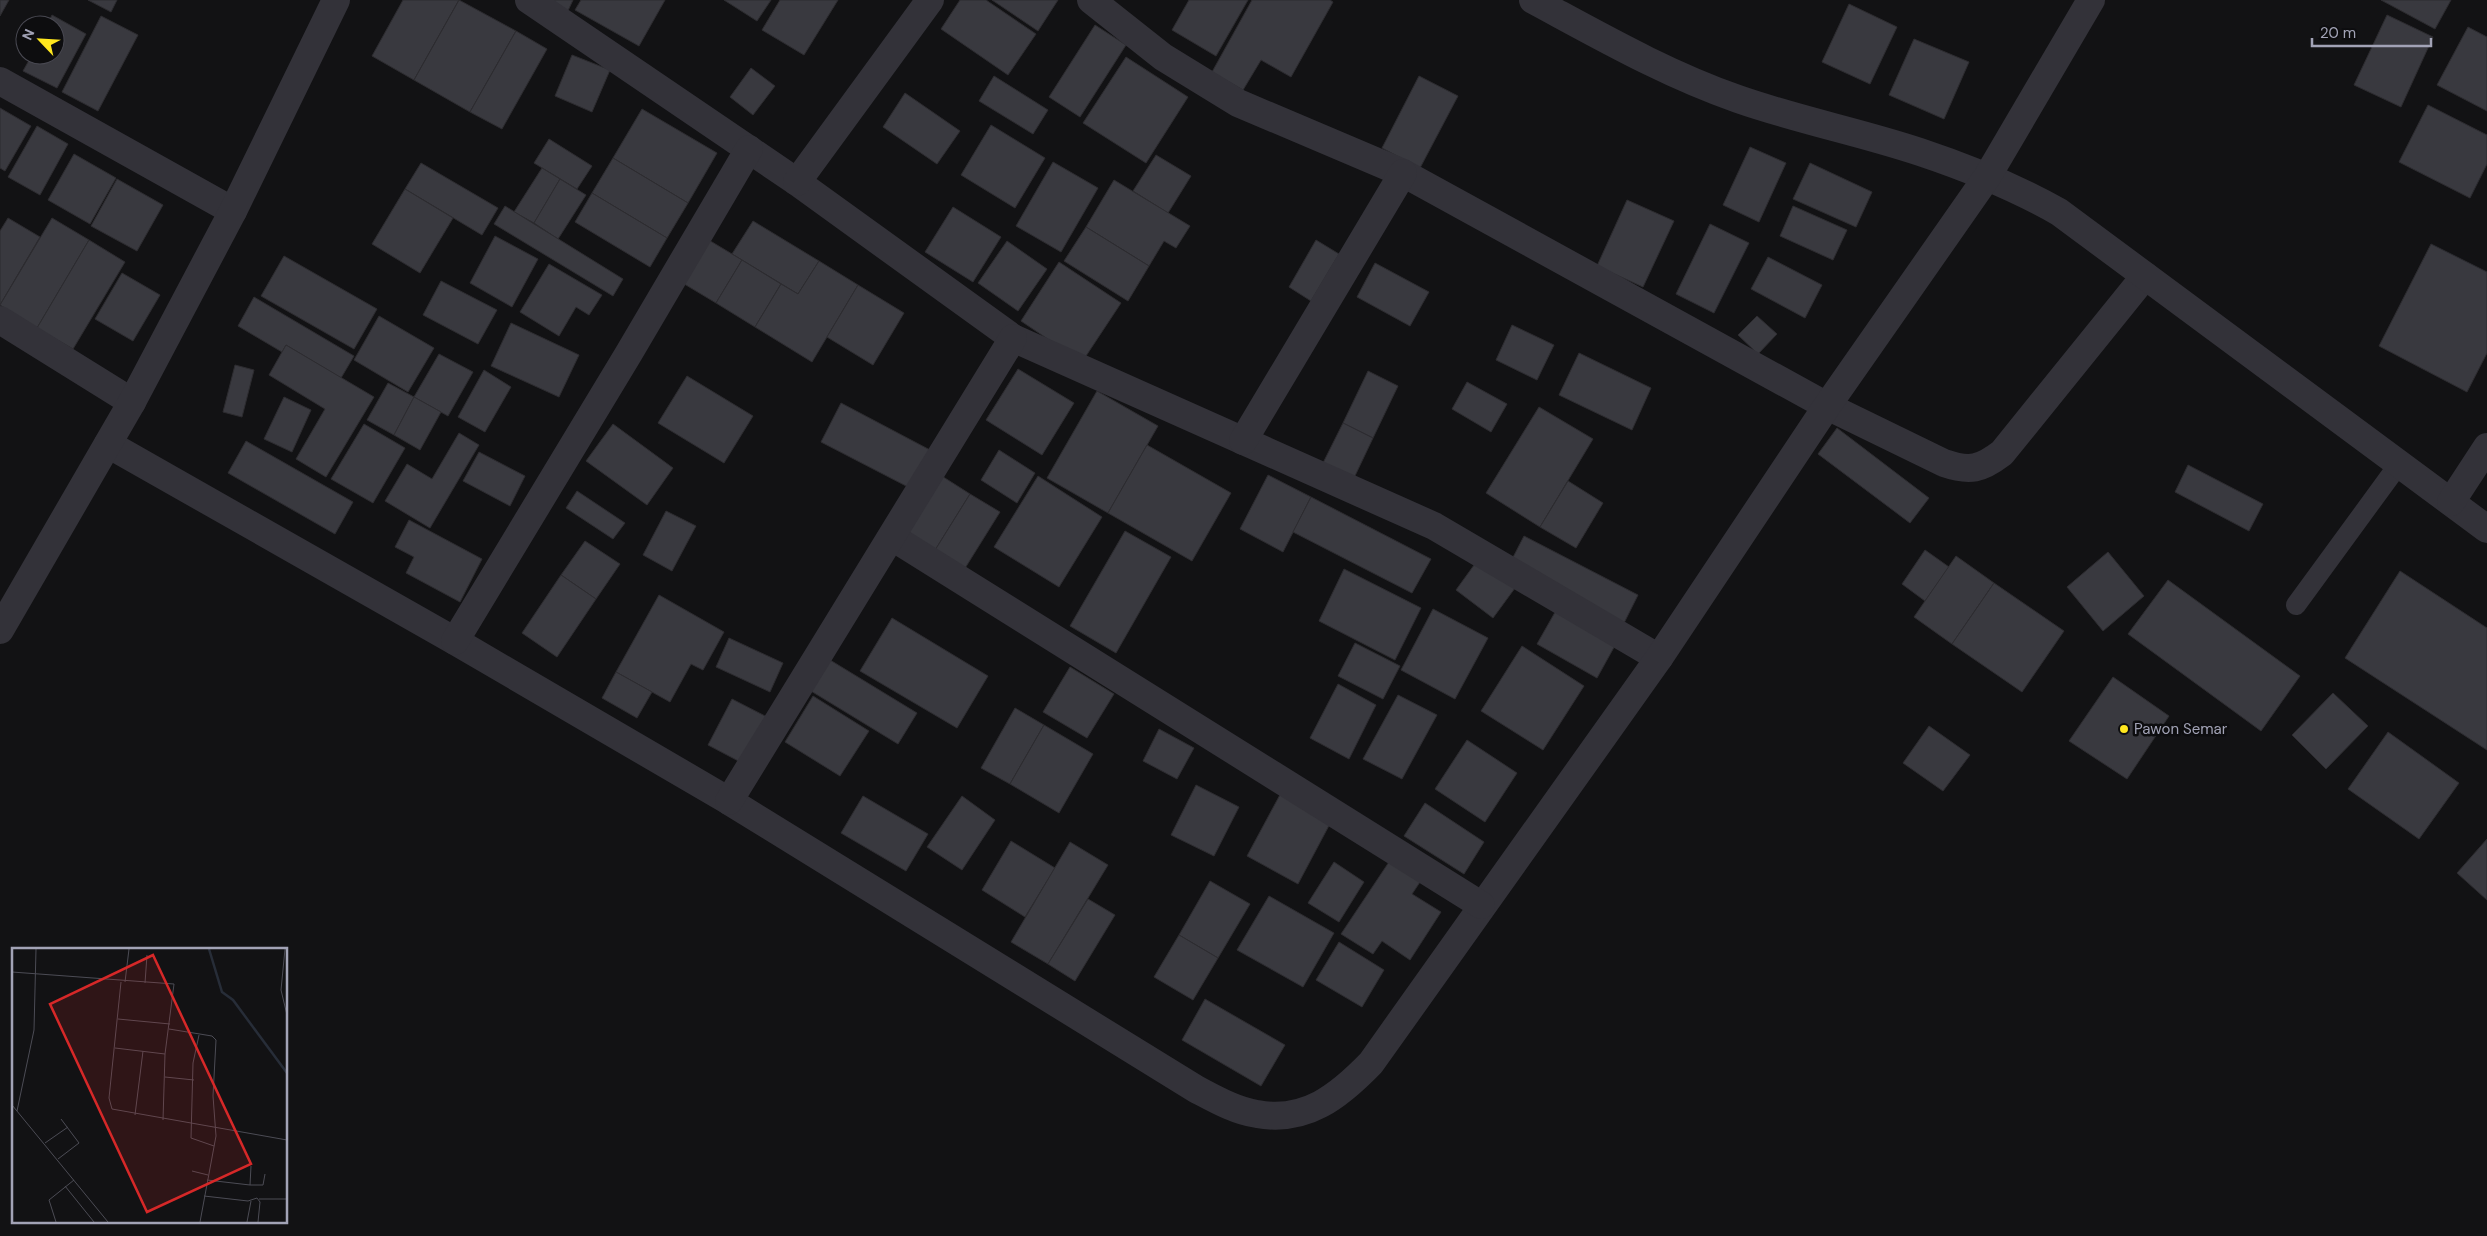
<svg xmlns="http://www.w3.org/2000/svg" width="2487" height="1236" viewBox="0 0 2487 1236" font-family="'DM Sans',sans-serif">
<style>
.building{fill:#39393f;stroke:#2d2c30}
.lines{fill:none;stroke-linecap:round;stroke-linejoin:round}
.lane{stroke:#333239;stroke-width:20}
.street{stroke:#333239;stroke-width:28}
.poi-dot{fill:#ffe71e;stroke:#0d0d0f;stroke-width:2}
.labels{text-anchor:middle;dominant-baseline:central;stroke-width:5;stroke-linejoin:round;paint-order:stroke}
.poi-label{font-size:15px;fill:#a2a3b6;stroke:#0d0d0f;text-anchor:start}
.inset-river{fill:none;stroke:#272d38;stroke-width:2.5}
.inset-road{fill:none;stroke:#4c4c55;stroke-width:1}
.view{fill:#d62828;fill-opacity:0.15;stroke:#d62828;stroke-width:2.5}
.inset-edge{fill:none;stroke:#a2a3b6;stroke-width:2.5}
</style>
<rect width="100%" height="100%" fill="#121214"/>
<g class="building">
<path d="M0,0h9l-9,16z"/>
<path d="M88,0h29l-6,12z"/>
<path d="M403,0h56l-45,80 -42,-24z"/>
<path d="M459,0l57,31 -46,81 -56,-32z"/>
<path d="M544,0h29l-7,15z"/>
<path d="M581,0h84l-26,46 -64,-36z"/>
<path d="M724,0h47l-14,21z"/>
<path d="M780,0h58l-34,55 -42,-25z"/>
<path d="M960,0h26l50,34 -28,41 -67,-46z"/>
<path d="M992,0h66l-20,31z"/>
<path d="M1189,0h59l-32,56 -44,-26z"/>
<path d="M1252,0h78l3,2 -42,75 -30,-17 -18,30 -31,-18z"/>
<path d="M2381,0h70l-16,29z"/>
<path d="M1849,4l48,23 -27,57 -48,-22z"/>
<path d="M52,15l34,19 -29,54 -34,-17 9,-16h23v-30h-8z"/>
<path d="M2387,15l46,22 -32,70 -47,-22z"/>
<path d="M101,16l37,19 -40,76 -36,-19z"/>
<path d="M1095,25l31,20 -46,72 -31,-20z"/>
<path d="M2468,27l19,10v74l-50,-26z"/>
<path d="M516,31l31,18 -45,80 -32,-17z"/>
<path d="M1914,39l55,23 -25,57 -55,-24z"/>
<path d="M572,55l38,15 -18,42 -37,-16z"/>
<path d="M1126,57l62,40 -42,66 -63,-40z"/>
<path d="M751,68l24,18 -22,29 -23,-18z"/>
<path d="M994,76l54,34 -15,24 -54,-33z"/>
<path d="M1419,76l39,20 -38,72 -38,-20z"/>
<path d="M905,93l55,38 -23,33 -54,-37z"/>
<path d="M2428,105l59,30v29l-17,34 -71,-36z"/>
<path d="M0,108l31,18 -26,45 -5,-3z"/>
<path d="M642,109l75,44 -29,50 -75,-45z"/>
<path d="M991,125l54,33 -30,50 -54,-33z"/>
<path d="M37,126l31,18 -28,51 -32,-18z"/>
<path d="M549,139l43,27 -15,23 -43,-26z"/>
<path d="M1750,147l36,16 -27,59 -36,-17z"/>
<path d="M74,154l42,24 -26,46 -42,-24z"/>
<path d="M1156,155l35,21 -23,37 -35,-22z"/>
<path d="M613,158l75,45 -21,35 -75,-45z"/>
<path d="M1053,162l45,26 -37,64 -45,-26z"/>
<path d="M421,163l77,45 -16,27 -77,-46z"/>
<path d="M1810,163l62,29 -16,35 -63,-28z"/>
<path d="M542,168l18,11 -26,44 -20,-11z"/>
<path d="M117,179l46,26 -26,46 -46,-25z"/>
<path d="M560,179l26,16 -28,44 -24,-16z"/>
<path d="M1114,180l76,46 -14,22 -12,-7 -15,25 -63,-39z"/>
<path d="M405,189l48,29 -33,55 -48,-29z"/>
<path d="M592,193l75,45 -17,29 -75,-45z"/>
<path d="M1627,200l47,21 -31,66 -46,-21z"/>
<path d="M505,206l118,73 -10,17 -119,-72z"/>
<path d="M1793,206l54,24 -14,30 -53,-24z"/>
<path d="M953,207l48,30 -28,45 -48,-30z"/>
<path d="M8,218l32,19 -40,68v-74z"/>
<path d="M52,218l37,22 -52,88 -37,-23z"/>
<path d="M753,221l66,40 -21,33 -66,-40z"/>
<path d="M1710,224l39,19 -35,70 -38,-19z"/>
<path d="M1086,227l63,39 -21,35 -64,-40z"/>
<path d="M495,236l43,23 -26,48 -42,-24z"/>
<path d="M702,236l40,24 -26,43 -40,-24z"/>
<path d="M89,240l36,22 -52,87 -36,-21z"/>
<path d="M1316,240l23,14 -28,47 -22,-14z"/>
<path d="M1007,241l40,28 -29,42 -40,-28z"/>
<path d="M2431,244l56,28v81l-20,39 -88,-46z"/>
<path d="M284,256l93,53 -23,40 -93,-53z"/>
<path d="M1768,257l54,28 -17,33 -54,-29z"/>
<path d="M742,260l39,24 -26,43 -39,-24z"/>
<path d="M819,261l39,24 -46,77 -57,-35 26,-43 17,10z"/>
<path d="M1059,262l62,41 -39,59 -61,-41z"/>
<path d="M1375,263l54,29 -19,34 -53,-29z"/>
<path d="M549,264l53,31 -13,20 -13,-8 -17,29 -39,-24z"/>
<path d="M122,273l38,22 -27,46 -38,-22z"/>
<path d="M441,281l56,29 -19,34 -55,-29z"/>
<path d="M858,285l46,28 -31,52 -46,-28z"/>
<path d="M254,297l100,59 -13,22 -55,-33 -4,7 -44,-26z"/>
<path d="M379,316l55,32 -26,44 -54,-32z"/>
<path d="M1757,316l20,18 -19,20 -20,-19z"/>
<path d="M511,323l68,32 -20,42 -68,-31z"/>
<path d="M1512,325l42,20 -17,35 -41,-20z"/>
<path d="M286,345l88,52 -48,80 -30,-18 29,-50 -56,-34z"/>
<path d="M1579,353l72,35 -19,42 -73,-35z"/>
<path d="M439,354l34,18 -25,44 -34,-19z"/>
<path d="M235,365l19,5 -12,47 -19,-5z"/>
<path d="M1018,369l56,34 -32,52 -56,-35z"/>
<path d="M484,370l27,17 -26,45 -27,-15z"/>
<path d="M1368,371l30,15 -25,52 -30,-15z"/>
<path d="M687,376l66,40 -29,47 -66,-40z"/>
<path d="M1467,382l40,22 -16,28 -39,-23z"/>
<path d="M388,383l26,14 -20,38 -27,-15z"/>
<path d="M1097,391l61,35 -50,87 -61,-35z"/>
<path d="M284,397l27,13 -19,42 -28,-13z"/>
<path d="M414,397l27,15 -21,38 -26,-15z"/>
<path d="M841,403l89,47 -20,38 -89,-46z"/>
<path d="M1539,407l54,32 -53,88 -54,-34z"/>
<path d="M1343,423l30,15 -20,42 -31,-15z"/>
<path d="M364,424l41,24 -32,55 -42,-24z"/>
<path d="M613,424l60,44 -26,37 -61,-44z"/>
<path d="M1837,428l92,70 -19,25 -92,-69z"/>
<path d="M459,433l20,12 -49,83 -45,-27 22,-37 25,15z"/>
<path d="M246,441l107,61 -18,32 -107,-61z"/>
<path d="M1147,445l84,48 -39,68 -84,-48z"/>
<path d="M999,450l36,23 -18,30 -36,-23z"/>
<path d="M479,452l46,24 -15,30 -47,-25z"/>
<path d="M2188,465l75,39 -14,27 -74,-39z"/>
<path d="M937,473l33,21 -38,61 -33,-21z"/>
<path d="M1268,475l43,22 -28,55 -43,-23z"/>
<path d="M1038,476l64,41 -43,70 -65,-40z"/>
<path d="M1568,481l35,22 -27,45 -36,-21z"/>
<path d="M577,491l48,32 -12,16 -47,-31z"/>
<path d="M970,494l30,18 -38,61 -30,-18z"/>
<path d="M1311,497l120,62 -19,34 -119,-61z"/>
<path d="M666,511l30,15 -24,45 -29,-16z"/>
<path d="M409,520l73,39 -22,43 -54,-29 8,-16 -19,-10z"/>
<path d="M1125,531l46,26 -55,96 -46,-27z"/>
<path d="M1524,536l114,59 -15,30 -115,-58z"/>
<path d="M585,541l35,23 -24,35 -35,-24z"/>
<path d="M1925,550l24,17 -24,34 -23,-17z"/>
<path d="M2108,552l36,44 -41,35 -36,-44z"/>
<path d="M1956,556l38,27 -42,61 -38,-27z"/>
<path d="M1477,561l38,27 -22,30 -37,-28z"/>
<path d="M1344,569l77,39 -26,52 -76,-39z"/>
<path d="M2400,571l87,57v122l-142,-92z"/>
<path d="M561,575l35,24 -39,58 -35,-24z"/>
<path d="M2168,580l132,96 -39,55 -133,-97z"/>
<path d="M1994,583l70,48 -42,61 -70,-48z"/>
<path d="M659,595l65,37 -21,38 -12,-6 -21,38 -54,-30z"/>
<path d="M1558,607l60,33 -21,38 -60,-34z"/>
<path d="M1433,609l55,29 -33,61 -54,-29z"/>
<path d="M892,618l96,58 -31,52 -97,-57z"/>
<path d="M729,638l54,25 -13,29 -54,-25z"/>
<path d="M1355,643l45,23 -17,33 -45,-23z"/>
<path d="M1522,646l62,40 -41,64 -62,-39z"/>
<path d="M830,660l87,53 -19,31 -87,-53z"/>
<path d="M1070,667l44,27 -27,44 -44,-26z"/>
<path d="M616,672l36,20 -15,26 -35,-20z"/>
<path d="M2113,677l56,39 -42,63 -58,-38z"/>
<path d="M1338,684l38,21 -27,54 -39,-21z"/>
<path d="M2333,693l35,33 -42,43 -34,-34z"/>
<path d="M1398,695l39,20 -35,64 -39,-20z"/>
<path d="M813,696l56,35 -29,45 -55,-34z"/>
<path d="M732,699l37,19 -23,47 -38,-20z"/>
<path d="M1015,708l29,17 -34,59 -29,-16z"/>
<path d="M1044,725l49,29 -34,59 -49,-29z"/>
<path d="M1929,726l41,29 -27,36 -40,-28z"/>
<path d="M1159,729l35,19 -17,31 -34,-18z"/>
<path d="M2388,732l71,51 -40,56 -71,-50z"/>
<path d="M1467,740l50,33 -32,49 -50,-33z"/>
<path d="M1196,785l43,22 -25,49 -43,-21z"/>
<path d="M1282,791l51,27 -35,66 -51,-28z"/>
<path d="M863,796l65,38 -22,37 -65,-38z"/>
<path d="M962,796l33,24 -33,50 -35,-23z"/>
<path d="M1425,803l59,39 -20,32 -60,-38z"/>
<path d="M2487,839v61l-30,-27z"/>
<path d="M1011,841l44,27 -30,49 -43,-27z"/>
<path d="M1070,842l38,23 -60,99 -37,-22z"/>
<path d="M1334,862l30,20 -25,40 -31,-19z"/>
<path d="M1389,862l31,20 -8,12 29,18 -31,48 -28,-19 -9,13 -32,-20z"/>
<path d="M1210,881l40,23 -32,54 -39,-23z"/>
<path d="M1269,896l65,37 -31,54 -66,-37z"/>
<path d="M1088,899l27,16 -40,66 -27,-17z"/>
<path d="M1179,935l39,23 -25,42 -39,-23z"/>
<path d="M1339,942l45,28 -22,37 -46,-27z"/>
<path d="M1205,999l80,46 -24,41 -79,-46z"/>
</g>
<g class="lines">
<path class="lane" d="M2296,605l103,-141"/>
<g class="street">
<path d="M529,0l268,182 216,156 421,188 225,132"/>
<path d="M1091,0l72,57 75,46 165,70 424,233 117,57c26,9 37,6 58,-10l143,-177"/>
<path d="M1533,0c67,36 133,74 205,99 60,21 122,33 182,53 48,16 95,35 139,60l428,317"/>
<path d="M0,81l233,130"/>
<path d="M797,182l133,-182"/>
<path d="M0,320l132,82"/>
<path d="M1243,441l160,-268"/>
<path d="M108,444l347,197 274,160 467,288c19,10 40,22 61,25 49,9 82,-18 114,-51l288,-405 168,-252 160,-229 104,-177"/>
<path d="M2451,502l36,-55"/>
<path d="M892,537l589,368"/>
<path d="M0,630l132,-228 101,-191 103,-211"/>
<path d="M455,641l174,-288 120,-204"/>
<path d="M729,801l284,-463"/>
</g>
</g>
<circle class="poi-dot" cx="2124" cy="729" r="5"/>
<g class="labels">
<g class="poi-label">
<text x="2134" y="729">Pawon Semar</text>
</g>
</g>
<g transform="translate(12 948)">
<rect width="275" height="275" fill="#121214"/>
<path class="inset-river" d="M197,1l13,43 11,8 54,73"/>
<path class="inset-road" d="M273,1l-4,41 6,25M0,24l162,12 -9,70 -2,66M109,34l-12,116 3,11 175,31M113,34l4,-33M133,35l2,-28M106,71l52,5M157,81l43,7 4,4 -3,56 3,40 -16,86M187,87l-6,28 -2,75 23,8M103,100l50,6M153,129l29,3M0,157l96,117M5,163l17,-81 2,-81M123,167l8,-64M33,195l23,-16M46,211l21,-16 -18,-24M180,223l16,4M195,232l43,5 1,-19M238,237h13l2,-11M53,238l29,36M192,248l44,5 9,-3 3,4 -2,20M247,251h28M44,274l-7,-22 25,-20M235,274l4,-21"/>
<path class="view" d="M141,7l98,209 -104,48 -97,-208z"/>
<rect width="275" height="275" class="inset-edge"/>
</g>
<g transform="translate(40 40) rotate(295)"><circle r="24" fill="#0d0d0f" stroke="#494952"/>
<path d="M0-4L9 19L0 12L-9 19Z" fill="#ffe71e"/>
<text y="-8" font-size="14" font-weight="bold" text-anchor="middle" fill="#a2a3b6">N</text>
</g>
<path d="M2312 38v8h119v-8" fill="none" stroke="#a2a3b6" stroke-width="2.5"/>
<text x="2320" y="38" font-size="15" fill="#a2a3b6" stroke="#0d0d0f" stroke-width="4" paint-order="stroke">20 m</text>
</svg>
